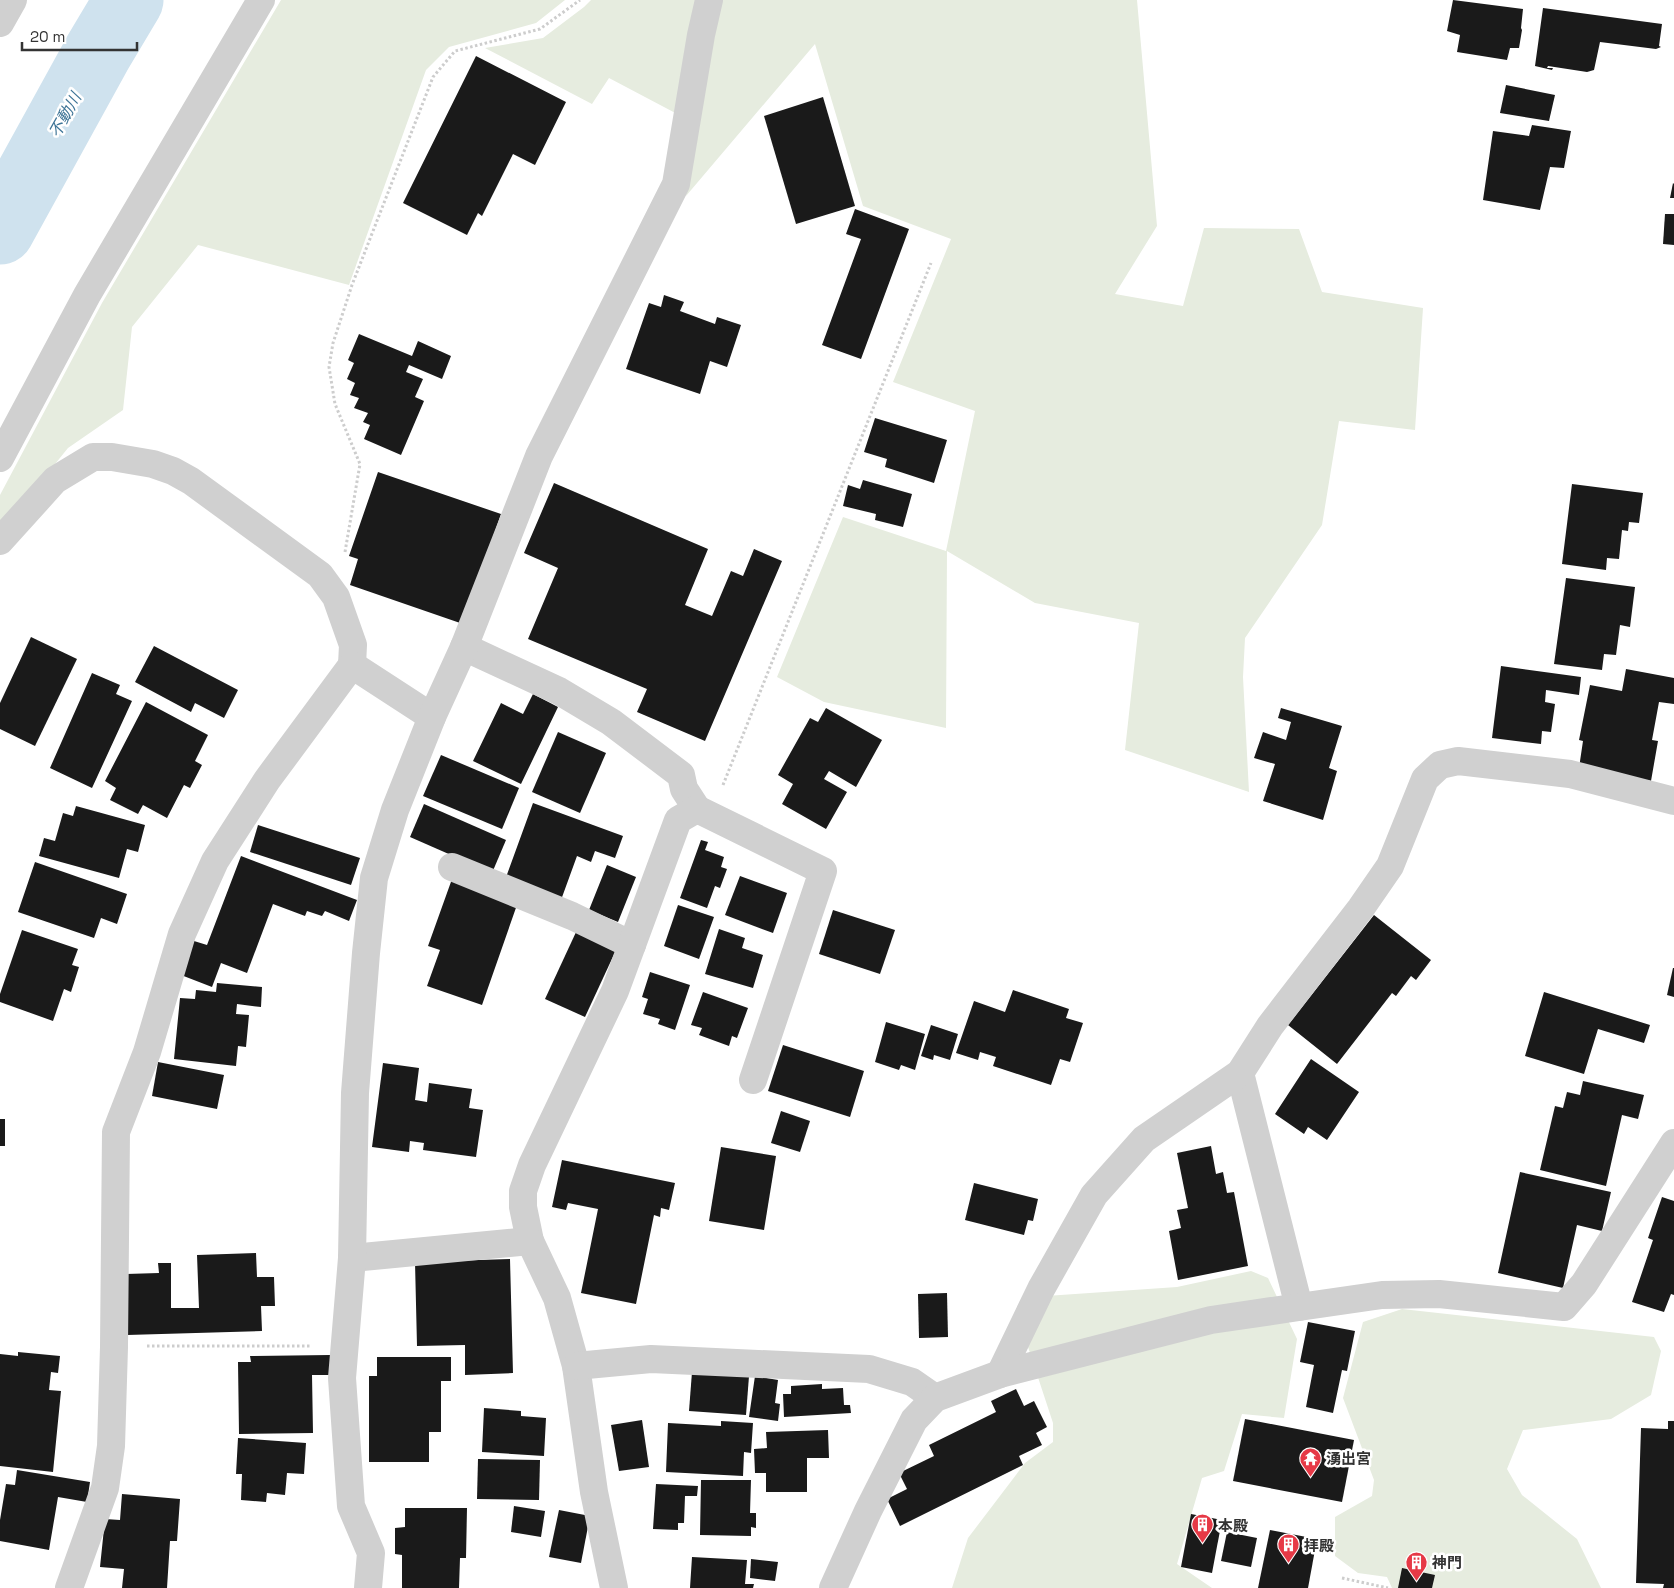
<svg xmlns="http://www.w3.org/2000/svg" width="1674" height="1588" viewBox="0 0 1674 1588" font-family="'Space Grotesk','Noto Sans JP',sans-serif">
<style>
.green{fill:#e6ecdf}
.lines{fill:none;stroke-linecap:round;stroke-linejoin:round}
.river{stroke:#cfe2ee;stroke-width:69}
.building{fill:#1a1a1a}
.path{stroke:#cdcdcd;stroke-width:3;stroke-dasharray:2.5 2.5;stroke-linecap:butt}
.minor{stroke:#d0d0d0;stroke-width:28}
.labels{text-anchor:middle;dominant-baseline:central;stroke-width:5;stroke-linejoin:round;paint-order:stroke}
.poi-label{font-size:15px;font-weight:bold;fill:#333;stroke:#fff;text-anchor:start}
.water-label{font-size:16px;font-style:italic;fill:#3f7597;stroke:#fff}
</style>
<rect width="100%" height="100%" fill="#fff"/>
<g class="green">
<path d="M281,0h284l-29,23 -87,24 -23,23 -77,215 -151,-40 -66,82 -9,83 -55,38 -68,84v-37l102,-192z"/>
<path d="M591,0h108l-18,116 -72,-38 -17,26 -107,-56 58,-10 41,-31z"/>
<path d="M720,0h417l20,226 -42,68 68,12 21,-78 95,1 23,63 101,16 -8,122 -76,-9 -17,104 -77,113 -2,39 6,115 -124,-42 14,-127 -104,-20 -88,-52 -1,177 -122,-26 -47,-25 66,-160 103,34 29,-140 -82,-29 58,-143 -88,-33 -48,-162 -129,152 26,-159z"/>
<path d="M1251,1271l17,7 29,61 -13,79 -42,-4 -18,57 -22,7 -25,86 35,24h-260l16,-50 57,-75 28,-21v-19l-25,-76 18,-51 131,-9z"/>
<path d="M1402,1309l252,28 7,14 -10,44 -40,24 -88,11 -16,39 15,26 55,44 24,49h-209l-5,-11 -29,-4 -23,-17v-39l37,-21 2,-16 -31,-82 20,-76z"/>
</g>
<g class="lines">
<path class="river" d="M0,230l98,-178 31,-52"/>
</g>
<g class="building">
<path d="M1453,0l70,9 -2,19 1,2 -3,18h-9l-3,12 -50,-8 3,-17 -13,-4z"/>
<path d="M1543,8l119,16 -3,22 2,1 -5,2 -56,-7 -6,28 -7,2 -39,-6 -1,2h6l-1,2 -17,-4z"/>
<path d="M476,56l90,46 -31,63 -22,-11 -31,62 -4,-3 -11,22 -64,-32z"/>
<path d="M1506,85l49,10 -6,26 -49,-8z"/>
<path d="M823,97l32,109 -59,18 -32,-108z"/>
<path d="M1532,125l39,6 -7,37 -14,-1 -10,43 -57,-10 10,-69 36,5z"/>
<path d="M1673,183l1,1v14h-4z"/>
<path d="M855,209l54,20 -48,130 -39,-14 39,-106 -15,-5z"/>
<path d="M1665,214h9v31l-11,-1z"/>
<path d="M664,295l20,7 -4,9 35,13 2,-7 24,8 -14,42 -17,-6 -10,33 -74,-25 23,-66 12,4z"/>
<path d="M359,334l53,22 6,-15 33,15 -9,23 -33,-14 -3,7 17,7 -8,18 9,4 -23,54 -37,-16 6,-14 -7,-3 5,-9 -14,-5 5,-10 -9,-3 5,-12 -8,-4 7,-16 -6,-3z"/>
<path d="M875,418l72,22 -13,43 -49,-16 2,-8 -23,-7z"/>
<path d="M378,472l123,42 -38,110 -113,-39 8,-26 -9,-3z"/>
<path d="M863,480l49,14 -9,33 -28,-7 1,-6 -33,-8 5,-21 12,4z"/>
<path d="M554,483l154,66 -23,56 27,11 19,-45 12,5 11,-27 28,12 -77,180 -68,-29 10,-23 -119,-50 30,-71 -34,-15z"/>
<path d="M1572,484l71,9 -4,30 -10,-1 -1,9 -6,-1 -3,29 -12,-1 -1,12 -44,-6z"/>
<path d="M1566,578l69,9 -5,40 -10,-2 -4,30 -12,-1 -2,16 -48,-6z"/>
<path d="M31,637l46,22 -42,87 -35,-17v-26z"/>
<path d="M154,646l84,44 -14,28 -29,-15 -4,9 -56,-30z"/>
<path d="M1501,666l80,11 -2,18 -33,-5 -1,12 10,2 -4,28 -9,-1 -1,13 -49,-6z"/>
<path d="M1626,669l48,9v26l-15,-2 -7,38 6,1 -7,40 -72,-13 4,-27 -4,-1 11,-55 32,6z"/>
<path d="M92,673l28,12 -4,9 16,7 -40,87 -42,-20z"/>
<path d="M533,694l25,13 -37,77 -48,-23 28,-58 22,11z"/>
<path d="M146,702l62,33 -13,26 7,4 -12,23 -6,-3 -17,33 -24,-13 -5,9 -28,-14 6,-12 -11,-7z"/>
<path d="M826,708l56,32 -26,47 -27,-16 -5,8 23,13 -21,37 -44,-25 11,-20 -15,-9 32,-57 8,4z"/>
<path d="M1281,708l61,18 -13,42 8,3 -14,49 -60,-19 12,-37 -21,-6 9,-26 23,8 5,-18 -13,-4z"/>
<path d="M558,732l48,21 -26,60 -48,-21z"/>
<path d="M441,755l78,33 -17,41 -79,-33z"/>
<path d="M533,803l90,33 -8,22 -20,-7 -4,11 -14,-6 -16,44 -56,-20z"/>
<path d="M424,804l82,36 -14,33 -82,-36z"/>
<path d="M76,806l69,19 -7,27 -11,-3 -8,29 -80,-22 5,-18 11,3 8,-28 10,3z"/>
<path d="M258,825l102,33 -9,27 -101,-33z"/>
<path d="M701,840l7,2 -3,8 19,7 -3,10 6,2 -7,19 -5,-2 -8,22 -27,-10z"/>
<path d="M241,856l116,44 -8,21 -24,-10 -3,5 -15,-5 -2,5 -32,-12 -26,69 -26,-10 -9,24 -31,-12 13,-34 13,4z"/>
<path d="M35,862l92,32 -10,30 -16,-6 -7,20 -76,-26z"/>
<path d="M607,865l29,12 -18,45 -29,-12z"/>
<path d="M740,876l47,17 -14,40 -48,-18z"/>
<path d="M452,879l66,23 -36,103 -55,-19 13,-36 -12,-4z"/>
<path d="M678,905l36,12 -15,42 -35,-13z"/>
<path d="M833,910l62,20 -15,44 -61,-20z"/>
<path d="M1374,915l57,45 -15,20 -5,-4 -15,20 -4,-3 -55,71 -49,-39z"/>
<path d="M719,929l26,9 -3,10 21,7 -10,33 -48,-14z"/>
<path d="M22,930l56,19 -6,16 7,2 -8,25 -7,-3 -11,32 -53,-19v-8z"/>
<path d="M577,930l40,18 -32,69 -40,-18z"/>
<path d="M1673,968h1v29l-7,-2z"/>
<path d="M650,972l40,13 -15,45 -17,-6 2,-5 -17,-5 5,-15 -6,-2z"/>
<path d="M217,983l45,4 -1,20 -24,-3 -1,10 13,1 -3,32 -8,-1 -2,20 -62,-7 6,-61 15,1 1,-9 20,2z"/>
<path d="M1013,990l56,19 -3,9 17,5 -13,39 -10,-3 -9,26 -58,-19 3,-9 -16,-5 -2,8 -22,-7 18,-52 31,11z"/>
<path d="M703,992l45,16 -11,30 -5,-2 -3,10 -30,-11 3,-7 -11,-3z"/>
<path d="M1544,992l106,33 -6,18 -46,-14 -14,45 -59,-18z"/>
<path d="M886,1022l39,12 -10,36 -14,-5 -2,5 -24,-8z"/>
<path d="M931,1025l27,9 -8,26 -16,-5 -1,5 -12,-4z"/>
<path d="M783,1045l81,26 -14,46 -82,-26z"/>
<path d="M1311,1059l48,33 -32,48 -19,-13 -4,7 -29,-20z"/>
<path d="M158,1062l66,13 -7,34 -65,-13z"/>
<path d="M383,1063l36,5 -4,32 12,2 2,-19 43,6 -3,19 14,2 -7,47 -53,-7 1,-7 -14,-2 -1,11 -37,-5z"/>
<path d="M1583,1081l61,14 -6,24 -16,-4 -16,71 -66,-16 15,-64 8,2 4,-16 13,3z"/>
<path d="M781,1111l29,10 -10,31 -29,-9z"/>
<rect x="0" y="1119" width="5" height="27"/>
<path d="M1211,1146l5,28 7,-2 4,21 7,-1 14,74 -70,14 -9,-49 12,-3 -4,-18 11,-2 -11,-55z"/>
<path d="M721,1147l55,9 -12,74 -55,-9z"/>
<path d="M562,1160l113,23 -6,27 -8,-2 -1,9 -6,-2 -18,89 -55,-11 17,-84 -30,-6 -2,7 -14,-3z"/>
<path d="M1520,1172l91,20 -9,39 -25,-6 -14,63 -65,-15z"/>
<path d="M974,1183l64,16 -5,22 -5,-1 -4,15 -59,-15z"/>
<path d="M1662,1197l12,4v94l-3,-1 -7,18 -32,-10 21,-62 -5,-2z"/>
<path d="M256,1253l1,24h17l1,29h-14l1,25 -135,4 -1,-61 33,-1 -1,-10h13v45h28l-2,-53z"/>
<path d="M510,1259l3,114 -48,2v-30l-48,1 -2,-84z"/>
<path d="M947,1293l1,44 -29,1 -1,-44z"/>
<path d="M1308,1322l47,9 -8,40 -5,-1 -9,43 -27,-6 8,-42 -14,-3z"/>
<path d="M18,1352l42,4 -2,17 -7,-1 -2,18 12,1 -8,81 -53,-6v-112l18,2z"/>
<path d="M330,1355l1,20h-19l1,58 -74,1 -1,-72h13l-1,-6z"/>
<path d="M377,1357h74v24h-10v51h-12v30h-60v-86h8z"/>
<path d="M692,1372l57,4 -3,39 -57,-4z"/>
<path d="M755,1376l23,4 -3,23 5,1 -2,17 -29,-4z"/>
<path d="M822,1384v5l21,-1 1,17h6l1,8 -67,4 -1,-23h8v-8z"/>
<path d="M1016,1389l8,17 10,-5 13,26 -11,6 6,12 -23,11 4,9 -123,61 -13,-27 20,-10 -8,-16 35,-17 -5,-11 67,-33 -5,-11z"/>
<path d="M484,1408l37,3v5l25,2 -2,38 -62,-4z"/>
<path d="M1245,1419l109,21 -12,62 -109,-21z"/>
<path d="M642,1420l7,47 -30,4 -8,-46z"/>
<path d="M721,1421l32,2 -2,30 -7,-1 -1,24 -77,-4 2,-49 53,3z"/>
<path d="M1668,1421h6v167h-11l1,-4 -28,-1 5,-155 27,1z"/>
<path d="M828,1430l1,28h-22v34h-41v-19h-11l-1,-24 13,-1 -1,-16z"/>
<path d="M238,1438l68,5 -2,31 -17,-1 -2,22 -18,-2 -1,9 -25,-2 1,-26h-6z"/>
<path d="M478,1459l62,1 -1,40 -62,-1z"/>
<path d="M17,1470l73,12 -3,20 -29,-5 -9,53 -49,-9v-21l6,-36 9,1z"/>
<path d="M701,1480h50l-1,33h6v15l-5,-1v9l-51,-1z"/>
<path d="M656,1484l42,2 -1,10h-12l-1,27h-6v7l-25,-1z"/>
<path d="M122,1494l58,5 -3,42h-7l-3,47h-45l2,-19 -24,-2 5,-48 15,1z"/>
<path d="M514,1506l31,5 -4,26 -30,-5z"/>
<path d="M405,1508h62l-1,50h-6l-1,30h-57v-33l-7,-1v-26l10,-1z"/>
<path d="M559,1510l31,6 -9,47 -32,-6z"/>
<path d="M1191,1514l31,6 -10,53 -31,-6z"/>
<path d="M1270,1530l47,9 -9,49h-50z"/>
<path d="M1227,1532l30,6 -6,29 -30,-6z"/>
<path d="M692,1557l55,3 -2,24h9l-1,4h-63z"/>
<path d="M751,1559l27,3 -3,19 -25,-3z"/>
<path d="M1402,1568l33,7 -3,13h-34z"/>
</g>
<g class="lines">
<g class="path">
<path d="M345,552l15,-88 -25,-60 -6,-37 4,-24 19,-58 81,-208 22,-26 85,-22 40,-29"/>
<path d="M723,785l208,-522"/>
<path d="M147,1346h164"/>
<path d="M1342,1578l46,10"/>
</g>
<g class="minor">
<path d="M0,23l13,-23"/>
<path d="M0,458l87,-163 174,-295"/>
<path d="M0,541l55,-61 38,-23h19l41,7 20,7 18,10 129,94 16,22 17,48 -1,20"/>
<path d="M464,647l95,44 52,31 70,53 3,14 13,20"/>
<path d="M452,867l120,49 60,29"/>
<path d="M1240,1073l59,234"/>
<path d="M530,1241l-7,-34v-16l9,-26 83,-174 63,-171 19,-11 126,62 -70,209"/>
<path d="M352,1258l178,-17 27,57 19,68 18,126 20,96"/>
<path d="M576,1366l75,-7 218,10 43,13 23,16"/>
<path d="M1000,1374l41,-85 53,-94 50,-56 96,-66 30,-47 91,-118 29,-42 35,-87 15,-14 18,-4 112,13 104,27"/>
<path d="M69,1588l36,-100 6,-42 3,-99 2,-215 31,-80 35,-118 33,-73 52,-81 85,-115 80,52"/>
<path d="M368,1588l3,-35 -20,-47 -9,-128 10,-120 3,-165 11,-140 8,-75 21,-68 37,-93 32,-70 75,-191 137,-272 25,-149 8,-35"/>
<path d="M833,1588l35,-77 46,-91 21,-22 65,-24 211,-54 88,-13 83,-12 57,-1 125,13 20,-23 90,-141"/>
</g>
</g>
<defs>
<symbol id="temple-pin" viewBox="-11 -11 22 30"><path d="M0 17L-7.5 6A9.5 9.5 0 1 1 7.5 6Z" fill="#e63946" stroke="#fff"/><path d="M0-6L5-2H3V0L6.5 2.5H4V6H1.5V3h-3V6H-4V2.5H-6.5L-3 0V-2H-5Z" fill="#fff"/></symbol>
<symbol id="building-pin" viewBox="-11 -11 22 30"><path d="M0 17L-7.5 6A9.5 9.5 0 1 1 7.5 6Z" fill="#e63946" stroke="#fff"/><path d="M-4-6H4V6H1V3H-1V6H-4ZM-2.5-4.3h1.7v1.8h-1.7ZM.8-4.3h1.7v1.8H.8ZM-2.5-1h1.7V.8h-1.7ZM.8-1h1.7V.8H.8Z" fill="#fff"/></symbol>
</defs>
<g fill-rule="evenodd">
<use href="#temple-pin" x="1298" y="1446" width="25" height="34"/>
<use href="#building-pin" x="1190" y="1512" width="25" height="34"/>
<use href="#building-pin" x="1276" y="1532" width="25" height="34"/>
<use href="#building-pin" x="1404" y="1550" width="25" height="34"/>
</g>
<g class="labels">
<g class="poi-label">
<text x="1326" y="1458">湧出宮</text>
<text x="1218" y="1525">本殿</text>
<text x="1304" y="1545">拝殿</text>
<text x="1432" y="1562">神門</text>
</g>
<g class="water-label">
<text transform="translate(65 115) rotate(-61)">不動川</text>
</g>
</g>
<path d="M22 42v8h115v-8" fill="none" stroke="#333333" stroke-width="2.5"/>
<text x="30" y="42" font-size="15" fill="#333333" stroke="#ffffff" stroke-width="4" paint-order="stroke">20 m</text>
</svg>
